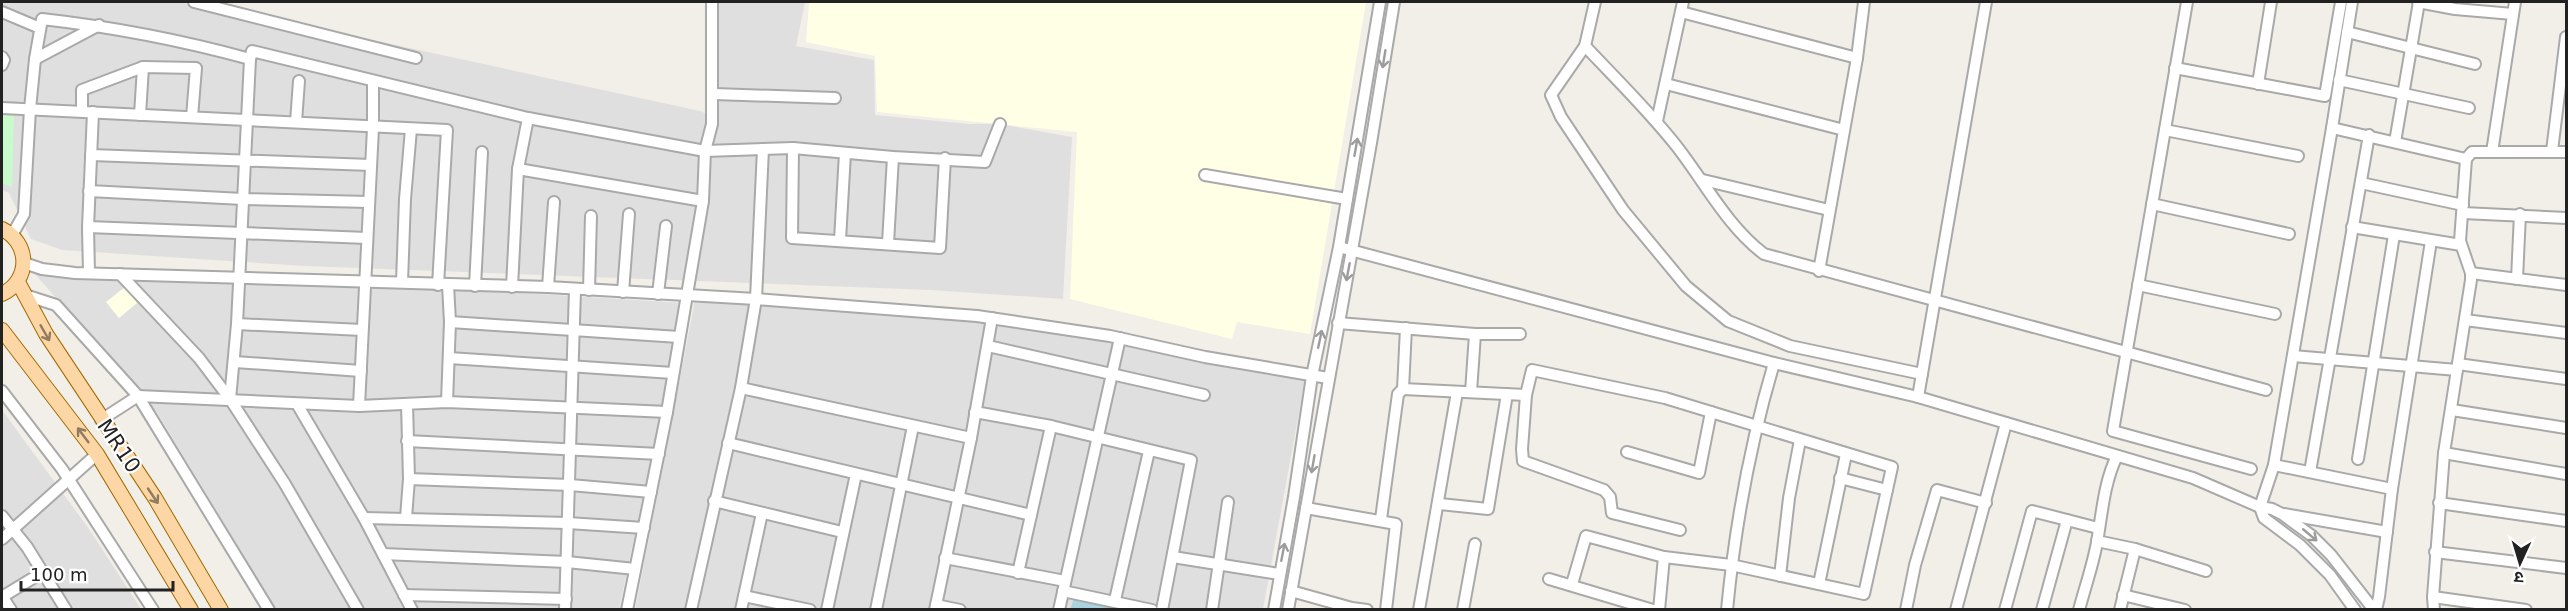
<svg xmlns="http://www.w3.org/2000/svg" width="2568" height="611" viewBox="0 0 2568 611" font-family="'DejaVu Sans','Noto Sans Devanagari',sans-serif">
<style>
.residential{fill:#e0dfdf}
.education{fill:#ffffe5}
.park{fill:#c8facc}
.water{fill:#aad3df}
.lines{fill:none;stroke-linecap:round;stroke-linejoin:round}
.minor-casing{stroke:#a9a9a9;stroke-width:14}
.major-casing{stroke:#a06b00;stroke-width:16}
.minor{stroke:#fff;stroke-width:10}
.major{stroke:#fcd6a4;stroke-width:14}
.oneway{stroke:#9c9c9c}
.oneway2{stroke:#8f7c63}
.labels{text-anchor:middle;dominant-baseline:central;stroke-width:4.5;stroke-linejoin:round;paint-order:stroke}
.street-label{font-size:21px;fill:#222;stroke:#fff}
</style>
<rect width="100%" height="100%" fill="#f2efe9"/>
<g class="residential">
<path d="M2,2h176l125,23 397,86 14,6 -2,-115h93l-9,44 78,14 1,55 94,9h31l72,13 -9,162 -132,-9 -626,-24 -243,-16 -31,-11 -22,-46 -7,-3z"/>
<path d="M35,274l326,9 323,20 -65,306h-343l-118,-195z"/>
<path d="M695,300l330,23 280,57 -42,229 -628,1z"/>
<path d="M2,410l87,119 52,80h-139z"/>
</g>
<g class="education">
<path d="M809,2h557l-56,332 -73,-12 -5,17 -162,-40 7,-167 -200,-20 -2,-56 -69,-14z"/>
<path d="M125,287l12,16 -18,15 -13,-16z"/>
</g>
<path class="park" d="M2,111l12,2 -2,74 -10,-4z"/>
<path class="water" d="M1074,598l58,12h-62z"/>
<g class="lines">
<defs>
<g id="minor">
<path d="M194,2l222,56"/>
<path d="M1595,2l-10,44 -34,49 10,22 62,93 63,76 42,35 62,25 132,28"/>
<path d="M2187,2l-74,429 138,38"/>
<path d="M2352,2l-20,126 -58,337 -14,42 4,11 36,27 30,30 25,35"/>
<path d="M2418,2l37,7 58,5"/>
<path d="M2,12l38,16"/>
<path d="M1681,12l176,46"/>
<path d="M2347,32l128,32"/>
<path d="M1585,46c32,34 65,66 93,102 27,35 50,79 86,106l502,136"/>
<path d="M2,57l2,3 -2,5"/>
<path d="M35,59l64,-34"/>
<path d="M2175,68l150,28 16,-94"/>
<path d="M2339,80l130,28"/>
<path d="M1666,84l178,46"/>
<path d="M2258,84l13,-82"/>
<path d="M714,94l121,4"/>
<path d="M2,108l445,22 -9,155"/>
<path d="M82,111v-21l61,-23 53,1 -4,49"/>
<path d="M140,115l3,-48"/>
<path d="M1657,121l26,-119"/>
<path d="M296,122l3,-41"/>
<path d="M2332,128l134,31 6,-7h94"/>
<path d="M2165,130l133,26"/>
<path d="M2395,142l24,-140"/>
<path d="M793,148l-1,90 148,10 5,-90"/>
<path d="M2552,151l14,-114"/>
<path d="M2492,152l23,-150"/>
<path d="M91,155l280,10"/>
<path d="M518,169l185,32"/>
<path d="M1205,175l142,24"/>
<path d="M1703,180l126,30"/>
<path d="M2361,183l102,22"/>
<path d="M89,191l154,8 126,3"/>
<path d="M2152,204l137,30"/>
<path d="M2463,213l103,5"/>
<path d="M88,227l279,11"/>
<path d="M2352,227l109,18"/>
<path d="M12,235l12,-21 6,-105 5,-50 7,-40c71,8 139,21 208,40"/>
<path d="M840,240l5,-87"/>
<path d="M888,243l5,-86"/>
<path d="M1339,247l435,116 144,34 275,81 67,29 12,2 10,5 30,22 19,19 43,55"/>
<path d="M24,263l18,6 33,4 473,14 208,12 221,17 133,20 95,21 123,21"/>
<path d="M1819,271l38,-213 7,-56"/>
<path d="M89,273l-1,-46 5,-115"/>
<path d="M2471,273l95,12"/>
<path d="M120,274l79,84 31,41 55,85 73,126"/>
<path d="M2517,279l3,-65"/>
<path d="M402,282l3,-83 6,-70"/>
<path d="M2138,285l137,29"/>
<path d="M475,286l7,-134"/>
<path d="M512,287l6,-118 10,-51"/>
<path d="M548,287l6,-85"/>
<path d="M589,290l2,-74"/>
<path d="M623,292l6,-78"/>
<path d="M658,294l8,-68"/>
<path d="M25,295l31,10 82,91 131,214"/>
<path d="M2465,320l101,13"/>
<path d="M450,322l229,15"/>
<path d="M1338,323l137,11h45"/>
<path d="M237,324l125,6"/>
<path d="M988,346l216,49"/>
<path d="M2293,356l164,14"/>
<path d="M449,358l224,15"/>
<path d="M235,362l126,9"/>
<path d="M2458,364l108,15"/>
<path d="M741,388l230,50"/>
<path d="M1403,389l123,6 6,-25 133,28 46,14 -12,61 -72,-21"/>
<path d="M2,391l60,78 91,141"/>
<path d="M1471,392l4,-58"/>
<path d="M1526,395l-4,54 1,12 81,29 6,7 2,16 68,17"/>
<path d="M1918,397l68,-395"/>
<path d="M230,399l7,-75 13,-265 2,-8 276,67 177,33 88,-3 100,9 92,5 15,-38"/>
<path d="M447,402l3,-80 -2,-37"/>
<path d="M297,404l67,114 48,92"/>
<path d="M359,406l14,-278v-47"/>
<path d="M2452,410l114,18"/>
<path d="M975,412l76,14 140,34 -29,150"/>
<path d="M101,420l37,-24 221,10 88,-4 220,10"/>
<path d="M407,441l252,13"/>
<path d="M728,443l303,72"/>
<path d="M2444,453l122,21"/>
<path d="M2358,459l36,-224"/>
<path d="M2274,465l118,24"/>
<path d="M2310,472l59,-337"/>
<path d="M1840,478l47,12"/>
<path d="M409,479l161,6 81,7"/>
<path d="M714,501l128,31"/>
<path d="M2439,503l127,18"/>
<path d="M1440,504l48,5 19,-115"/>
<path d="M1306,508l90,16 -10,86"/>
<path d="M2284,514l103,18"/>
<path d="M2,516l25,31 39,63"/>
<path d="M364,518l204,5 76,5"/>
<path d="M406,518l3,-39 -2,-75"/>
<path d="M1381,519l17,-125 5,-5 3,-61"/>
<path d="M2,539l95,-85"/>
<path d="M2097,541l38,8 71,22"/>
<path d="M2435,552l131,16"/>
<path d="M383,554l184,8 68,7"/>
<path d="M1173,557l106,17"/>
<path d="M945,558l120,23"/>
<path d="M1018,573l33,-147"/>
<path d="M1780,576l9,-78 11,-58"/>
<path d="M1549,579l104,31"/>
<path d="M1572,584l14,-48 78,21 67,8 133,29 28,-127 -181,-55"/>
<path d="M1819,584l27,-130"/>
<path d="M1063,591l89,19"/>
<path d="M1291,591l61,17 15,2"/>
<path d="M404,595l162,4"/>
<path d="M2123,595l62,15"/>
<path d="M2,596l9,14"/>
<path d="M744,596l66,14"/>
<path d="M2,597l41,-25"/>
<path d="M2433,597l93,13"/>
<path d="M1115,600l34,-149"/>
<path d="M936,605l24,5"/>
<path d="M565,610l10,-321"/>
<path d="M627,610l40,-198 36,-211 2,-50 7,-27v-122"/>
<path d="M691,610l50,-222 15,-89 7,-150"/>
<path d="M741,610l21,-97"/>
<path d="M827,610l29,-136"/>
<path d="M876,610l37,-184"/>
<path d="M935,610l36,-172 21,-120"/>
<path d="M1059,610l61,-272"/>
<path d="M1212,610l16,-108"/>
<path d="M1274,610l20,-113 18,-121 27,-129 41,-245"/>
<path d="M1288,610l83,-467 23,-141"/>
<path d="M1419,610l38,-218"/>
<path d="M1463,610l12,-66"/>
<path d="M1659,610l5,-53"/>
<path d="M1727,610c8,-84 23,-166 47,-247"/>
<path d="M1906,610l9,-45 22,-75 49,13"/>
<path d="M1956,610l50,-187"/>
<path d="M2005,610l27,-99 35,9"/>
<path d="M2042,610l25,-90 31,8"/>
<path d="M2079,610c6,-23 14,-45 18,-68 5,-28 7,-60 20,-86"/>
<path d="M2120,610l15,-61"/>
<path d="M2376,610l3,-13 13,-108 39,-248"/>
<path d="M2434,610l-1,-13 11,-144 27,-173v-7l-11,-32 6,-82"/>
</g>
<g id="major">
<path d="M2,229c28,14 29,51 0,65"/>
<path d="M18,282l28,52 109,164 66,112"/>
<path d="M2,330l95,124 94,156"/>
</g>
</defs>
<use href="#minor" class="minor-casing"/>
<use href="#major" class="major-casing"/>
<use href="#minor" class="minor"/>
<use href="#major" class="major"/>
</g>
<defs><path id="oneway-shaft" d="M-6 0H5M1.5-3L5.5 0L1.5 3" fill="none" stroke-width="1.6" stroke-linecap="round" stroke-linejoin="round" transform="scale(1.5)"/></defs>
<g class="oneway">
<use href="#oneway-shaft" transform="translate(1384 59) rotate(99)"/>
<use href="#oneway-shaft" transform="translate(1356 147) rotate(-80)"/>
<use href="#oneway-shaft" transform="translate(1348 272) rotate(101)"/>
<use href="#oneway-shaft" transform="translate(1320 339) rotate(-78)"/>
<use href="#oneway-shaft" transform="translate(1313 464) rotate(100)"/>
<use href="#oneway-shaft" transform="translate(2310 535) rotate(40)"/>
<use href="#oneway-shaft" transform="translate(1283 552) rotate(-79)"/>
</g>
<g class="oneway2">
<use href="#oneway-shaft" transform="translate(45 333) rotate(60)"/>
<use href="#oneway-shaft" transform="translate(83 435) rotate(-127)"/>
<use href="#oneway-shaft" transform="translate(153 496) rotate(56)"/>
</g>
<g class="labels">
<g class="street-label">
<text transform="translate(119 446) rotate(56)">MR10</text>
</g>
</g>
<rect width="2568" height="611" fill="none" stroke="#222222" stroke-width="6"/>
<g transform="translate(2520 563) rotate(184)" stroke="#ffffff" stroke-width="4.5" paint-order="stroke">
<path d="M0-4.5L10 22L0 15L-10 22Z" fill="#222222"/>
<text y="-9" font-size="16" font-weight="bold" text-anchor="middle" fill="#222222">उ</text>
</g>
<path d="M21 581v9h152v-9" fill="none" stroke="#222222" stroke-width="3"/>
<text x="30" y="581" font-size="18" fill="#222222" stroke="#ffffff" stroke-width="4.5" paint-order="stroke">100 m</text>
</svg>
